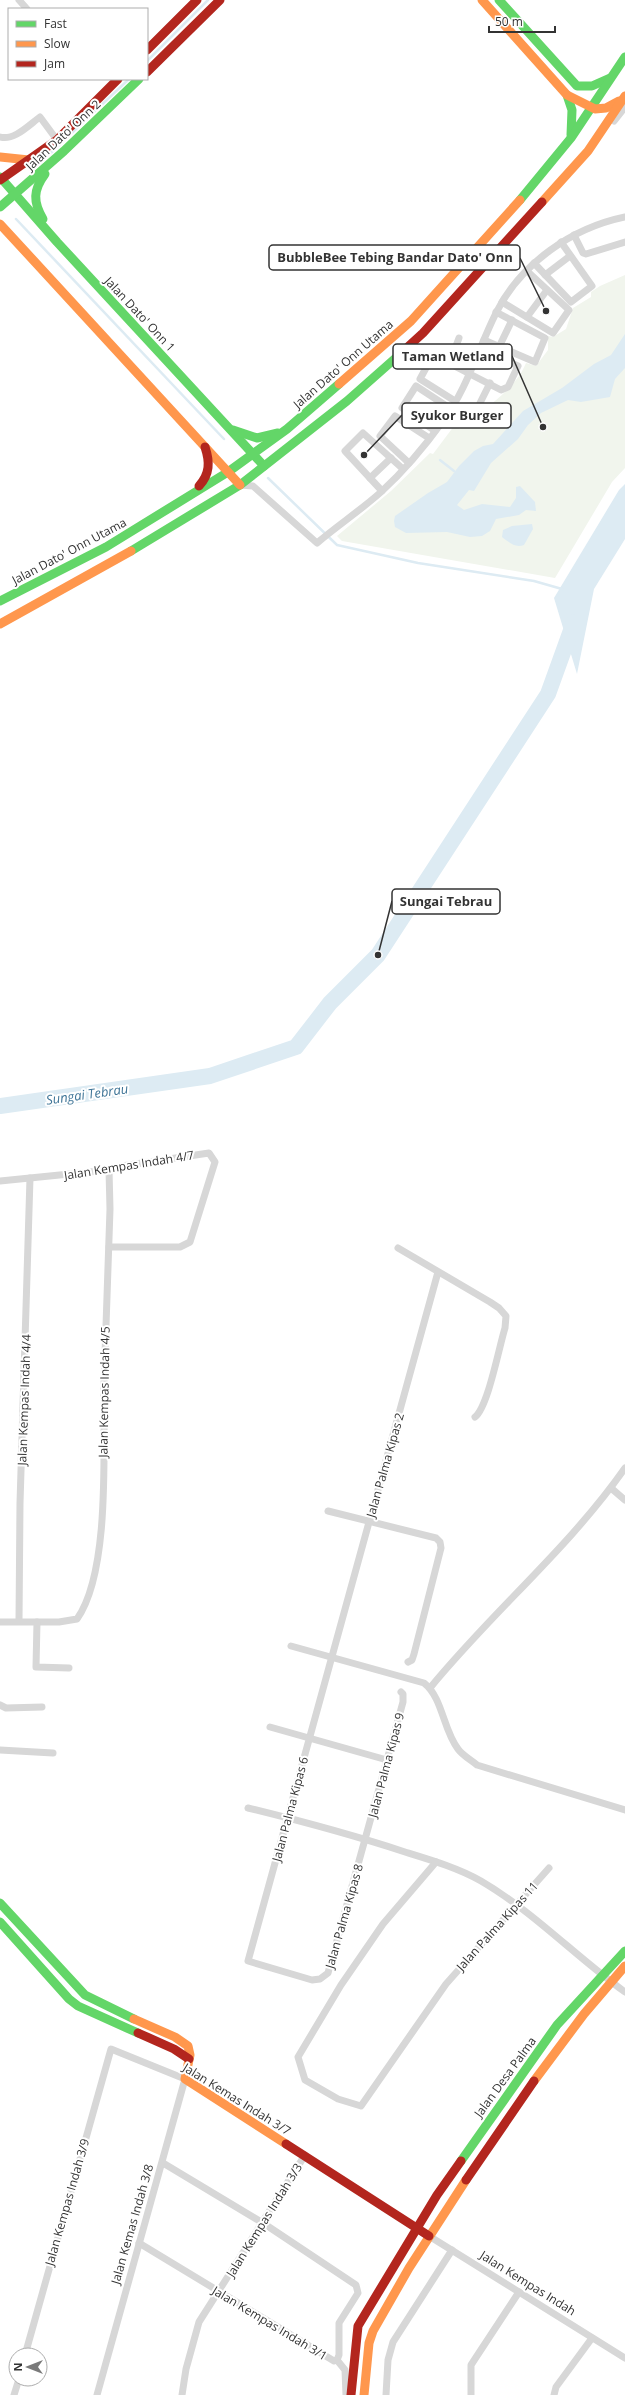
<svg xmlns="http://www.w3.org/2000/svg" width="625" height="2395" viewBox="0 0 625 2395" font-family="'Open Sans',sans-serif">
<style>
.green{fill:#f1f5ed}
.water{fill:#ddebf3}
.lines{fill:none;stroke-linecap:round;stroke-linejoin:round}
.stream{stroke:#ddebf3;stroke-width:2.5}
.river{stroke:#ddebf3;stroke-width:16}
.street{stroke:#d7d7d7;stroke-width:7}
.fast{stroke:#63d668;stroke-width:9}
.slow{stroke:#ff974d;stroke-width:9}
.jam{stroke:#b3261e;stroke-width:9}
.labels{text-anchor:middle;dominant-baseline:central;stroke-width:4;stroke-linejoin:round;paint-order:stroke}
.street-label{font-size:12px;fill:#333;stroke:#fff}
.water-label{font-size:13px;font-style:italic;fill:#3f7597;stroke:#fff}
.leader{fill:none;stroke:#333;stroke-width:1.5}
.callout-dot{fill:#333;stroke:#fff;stroke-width:1.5}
.callout{fill:#fff;stroke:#333;stroke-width:1.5}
.callout-label{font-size:13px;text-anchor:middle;font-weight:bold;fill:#333}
</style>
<rect width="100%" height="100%" fill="#fff"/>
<path class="green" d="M625,275v193l-13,14 -57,96 -213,-37 -5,-5 54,-45 39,-38 3,1 21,-28 6,3 6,-10 5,2c21,-19 44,-32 55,-58l10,3 12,-16v-14l5,1 13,-8 7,-21 18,-11v-5l9,-6z"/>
<g class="water">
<path d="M625,334v34l-10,11 -5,18 -29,5 -13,-2 -27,13 -13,12 -10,14 -27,24 -17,28 -5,-1 -12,15 7,5 18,-6 28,3 6,-9v-11l4,-1 15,16 1,9 -10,-1 -7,5 -23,4 -6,12 -8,5 -12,1 -23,-5 -41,1 -11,-6 -1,-6 1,-5 33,-23 19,-11 12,-16 15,-15 9,-5 10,-2 30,-33 39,-23 32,-24 17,-9z"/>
<path d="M625,484v55l-31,50 -17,85 -23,-76 65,-108z"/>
<path d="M532,524l1,5 -9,16c-9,3 -14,-2 -22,-8l1,-7 9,-4z"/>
</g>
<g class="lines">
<g class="stream">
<path d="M147,61l61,-61"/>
<path d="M39,164l90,-85"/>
<path d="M16,219l208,220"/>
<path d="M440,460l14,11"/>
<path d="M268,478l69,67 81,18 116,18 28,8"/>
</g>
<path class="river" d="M0,1106l210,-30 86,-29 34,-44 48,-48 170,-261 26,-72"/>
<g class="street">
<path d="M19,0l8,9"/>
<path d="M614,121l11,-14"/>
<path d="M0,137c14,4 29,-12 40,-20l17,23"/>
<path d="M574,235l9,18 3,1 39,-12"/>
<path d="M534,263l37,39 21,-16 -31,-44"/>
<path d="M545,275l25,-19"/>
<path d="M502,302l51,31 16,-23 -42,-39"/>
<path d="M527,317l20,-27"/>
<path d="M484,340l51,22 10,-24 -49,-26"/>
<path d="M499,347l13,-27"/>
<path d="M450,362l9,-24"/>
<path d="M455,401l-35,-22 13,-24 68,35 7,-3 10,-21 -38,-17"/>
<path d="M480,403l10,-20"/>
<path d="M435,431l-33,-23 14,-22 35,23"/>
<path d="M409,463l-29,-27 15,-20 34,22"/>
<path d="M370,478l21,-20"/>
<path d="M240,485l13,1 64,57c21,-18 44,-33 64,-51 23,-21 44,-46 62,-71 24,-32 35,-72 53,-108 25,-50 76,-85 129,-96"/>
<path d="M382,491l-37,-40 18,-18 40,36"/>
<path d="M0,1181l109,-11 13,-4 87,-13 6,9 -25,80 -10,5h-71"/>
<path d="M398,1248l92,54 9,6 7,8 -1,12c-6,19 -17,79 -30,89"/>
<path d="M611,1488l14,12"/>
<path d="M328,1511l108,27 4,4 1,6 -27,106 -2,6 -4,2"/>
<path d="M19,1621l1,-118 10,-325"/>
<path d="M0,1622h59l18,-3c34,-48 26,-174 27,-235 2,-58 4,-117 6,-175l-1,-39"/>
<path d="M37,1622l-1,45 33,1"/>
<path d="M291,1646l133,37c19,15 19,47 34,66 4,6 13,11 19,16l148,45"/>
<path d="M430,1688c62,-76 139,-140 195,-220"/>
<path d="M401,1692l2,2v8l-75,271 -8,6 -8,1 -64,-19 190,-689"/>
<path d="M0,1705l6,3 36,-1"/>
<path d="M270,1727l117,33"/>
<path d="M0,1750l53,3"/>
<path d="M248,1808c53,13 105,27 157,44 26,8 53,16 76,29 53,31 95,76 144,111"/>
<path d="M436,1862l-53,62 -42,61 -43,72 7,23 33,19 23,7 85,-122 103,-116"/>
<path d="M429,2236l196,122"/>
<path d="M139,2243l195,118 3,-1 2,-5v-32l19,-30 -2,-8 -93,-62 -100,-60"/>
<path d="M25,2355l86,-306 74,30 -88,316"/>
<path d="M337,2360l8,10 1,25"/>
<path d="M14,2395l5,-16"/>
<path d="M182,2395l4,-26 13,-47 106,-167"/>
<path d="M386,2395l2,-35 5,-18 59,-92"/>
<path d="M471,2395v-30l48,-73"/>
<path d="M554,2395l2,-8 36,-49"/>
</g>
<g class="fast">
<path d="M499,0l78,86h15l18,-8"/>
<path d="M567,95l5,15 -1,25"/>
<path d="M0,177l57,65 207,224"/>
<path d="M520,200l51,-62 54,-81"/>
<path d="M0,207l64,-56 75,-72"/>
<path d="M43,219c-10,-17 -10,-29 2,-45"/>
<path d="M233,430l24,8 21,-5"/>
<path d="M131,551l109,-66 107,-84 52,-46"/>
<path d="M0,601l106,-54 122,-75 59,-43 52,-45"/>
<path d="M0,1903l85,92 49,24"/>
<path d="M0,1922l69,77 9,7 60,27"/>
<path d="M461,2161l96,-136 68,-74"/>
</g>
<g class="slow">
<path d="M482,0l85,95 28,14 11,-1 13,-7"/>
<path d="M0,157l29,3"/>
<path d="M542,202l46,-51 37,-55"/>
<path d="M0,224l240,261"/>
<path d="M339,384l72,-63 109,-121"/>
<path d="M0,624l131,-73"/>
<path d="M134,2019l41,18 13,9 2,9 -5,24 101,65"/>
<path d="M534,2081l50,-67 41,-48"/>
<path d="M364,2395l5,-52 4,-12 36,-63 57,-88"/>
</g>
<g class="jam">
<path d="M147,50l50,-50"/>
<path d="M147,72l73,-72"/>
<path d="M0,180l57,-40 61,-61"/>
<path d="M399,355l24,-22 119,-131"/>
<path d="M199,486c11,-12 11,-24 6,-39"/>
<path d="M138,2033l36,16 15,10"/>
<path d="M286,2144l143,92"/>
<path d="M466,2180l68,-99"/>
<path d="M351,2395l7,-69 79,-131 24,-34"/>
</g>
</g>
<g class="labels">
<g class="street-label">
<text transform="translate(63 135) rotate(-43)">Jalan Dato' Onn 2</text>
<text transform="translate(140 314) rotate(47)">Jalan Dato' Onn 1</text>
<text transform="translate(343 364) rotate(-41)">Jalan Dato' Onn Utama</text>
<text transform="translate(69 551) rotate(-28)">Jalan Dato' Onn Utama</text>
<text transform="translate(129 1165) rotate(-9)">Jalan Kempas Indah 4/7</text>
<text transform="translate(104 1392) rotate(-89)">Jalan Kempas Indah 4/5</text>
<text transform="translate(24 1400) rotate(-88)">Jalan Kempas Indah 4/4</text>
<text transform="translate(385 1465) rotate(-74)">Jalan Palma Kipas 2</text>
<text transform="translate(386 1765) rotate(-75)">Jalan Palma Kipas 9</text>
<text transform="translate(290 1809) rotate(-75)">Jalan Palma Kipas 6</text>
<text transform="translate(344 1916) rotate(-74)">Jalan Palma Kipas 8</text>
<text transform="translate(497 1926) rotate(-48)">Jalan Palma Kipas 11</text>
<text transform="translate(505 2077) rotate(-54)">Jalan Desa Palma</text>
<text transform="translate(237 2099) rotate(32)">Jalan Kemas Indah 3/7</text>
<text transform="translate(67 2202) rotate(-74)">Jalan Kempas Indah 3/9</text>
<text transform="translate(264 2220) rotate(-58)">Jalan Kempas Indah 3/3</text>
<text transform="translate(132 2224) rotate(-74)">Jalan Kemas Indah 3/8</text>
<text transform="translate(528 2283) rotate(32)">Jalan Kempas Indah</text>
<text transform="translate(270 2323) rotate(31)">Jalan Kempas Indah 3/1</text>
</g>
<g class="water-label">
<text transform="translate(87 1094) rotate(-8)">Sungai Tebrau</text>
</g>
</g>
<path class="leader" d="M546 311L520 258M543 427L512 356M364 455L402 415M378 955L392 901"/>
<g class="callout-dot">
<circle cx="546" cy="311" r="4"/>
<circle cx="543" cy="427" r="4"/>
<circle cx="364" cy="455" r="4"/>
<circle cx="378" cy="955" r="4"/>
</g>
<g class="callout">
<rect x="269" y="245" width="251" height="25" rx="4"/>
<rect x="393" y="344" width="119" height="25" rx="4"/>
<rect x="402" y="403" width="109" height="25" rx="4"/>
<rect x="392" y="889" width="108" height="25" rx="4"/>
</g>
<g class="callout-label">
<text x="395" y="262">BubbleBee Tebing Bandar Dato' Onn</text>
<text x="453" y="361">Taman Wetland</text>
<text x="457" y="420">Syukor Burger</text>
<text x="446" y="906">Sungai Tebrau</text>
</g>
<rect x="8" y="8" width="140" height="72" fill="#ffffff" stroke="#adadad"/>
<rect x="16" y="21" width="20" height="6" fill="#63d668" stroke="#adadad"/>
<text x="44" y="28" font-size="12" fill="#333333">Fast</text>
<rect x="16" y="41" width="20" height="6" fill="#ff974d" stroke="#adadad"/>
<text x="44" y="48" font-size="12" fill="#333333">Slow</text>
<rect x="16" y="61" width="20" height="6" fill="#b3261e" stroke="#adadad"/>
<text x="44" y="68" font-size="12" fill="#333333">Jam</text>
<g transform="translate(28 2367) rotate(270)"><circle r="19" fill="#ffffff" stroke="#adadad"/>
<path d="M0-3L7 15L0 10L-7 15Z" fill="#7a7a7a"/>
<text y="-6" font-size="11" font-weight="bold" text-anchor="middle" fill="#333333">N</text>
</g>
<path d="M489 26v6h66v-6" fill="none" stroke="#333333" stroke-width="2"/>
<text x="495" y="26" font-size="12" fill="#333333" stroke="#ffffff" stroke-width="3" paint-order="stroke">50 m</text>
</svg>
